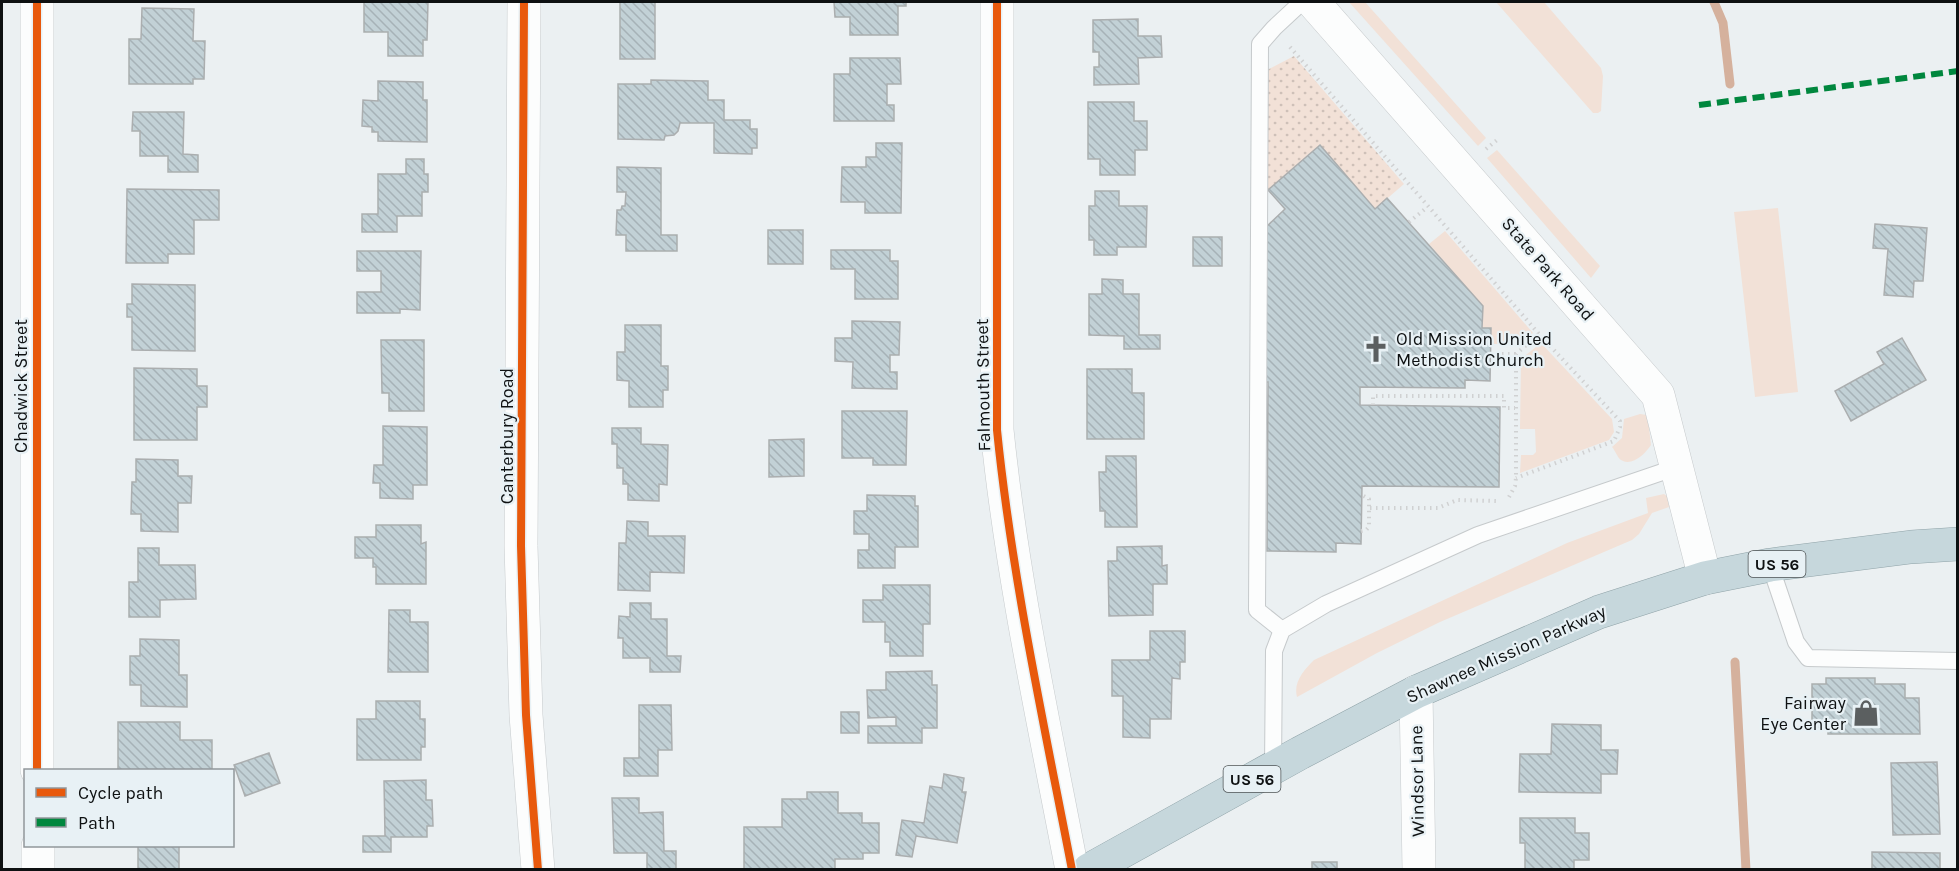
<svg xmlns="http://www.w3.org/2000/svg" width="1959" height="871" viewBox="0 0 1959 871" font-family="Karla,sans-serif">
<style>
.green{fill:#f2e1d7}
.park{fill:url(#park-dots)}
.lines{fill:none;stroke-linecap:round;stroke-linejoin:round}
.stream{stroke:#d5b19d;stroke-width:9}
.building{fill:url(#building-back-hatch);stroke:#abaeaf;stroke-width:1.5}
.lane-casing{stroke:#c6cacc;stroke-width:18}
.street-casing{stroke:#c6cacc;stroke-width:34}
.highway-casing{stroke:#90a3a8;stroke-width:34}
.path{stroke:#d0d1d2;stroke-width:4;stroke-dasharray:1.5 4.5;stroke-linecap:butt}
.lane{stroke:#fcfdfd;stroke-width:16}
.street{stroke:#fcfdfd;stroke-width:33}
.highway{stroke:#c6d7dc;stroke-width:33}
.quiet{stroke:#00873e;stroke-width:6;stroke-dasharray:12 6;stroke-linecap:butt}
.cycleway-casing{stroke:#e8f1f5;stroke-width:11}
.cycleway{stroke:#e8590c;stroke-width:8}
.labels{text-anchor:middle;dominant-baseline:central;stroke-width:4.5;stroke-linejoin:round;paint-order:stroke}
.shield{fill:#e8f1f5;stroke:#4f5456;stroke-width:1.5}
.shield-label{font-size:16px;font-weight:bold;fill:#0e1112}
.street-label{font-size:18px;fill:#0e1112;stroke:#e8f1f5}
.poi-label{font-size:18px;fill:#0e1112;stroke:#e8f1f5;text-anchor:start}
</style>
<defs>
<pattern id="park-dots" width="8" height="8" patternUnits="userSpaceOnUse" patternTransform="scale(1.5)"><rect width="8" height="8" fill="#f2e1d7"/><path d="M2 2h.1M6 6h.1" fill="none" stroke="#cec0b8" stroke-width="1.8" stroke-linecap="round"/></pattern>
<pattern id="building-back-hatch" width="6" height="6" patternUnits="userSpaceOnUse" patternTransform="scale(1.5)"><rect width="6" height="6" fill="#c2d1d6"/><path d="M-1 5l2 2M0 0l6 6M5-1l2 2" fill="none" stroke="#a6b2b7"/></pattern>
</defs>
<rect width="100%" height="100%" fill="#ebf0f2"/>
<g class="green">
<path d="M1349,2h16l121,136 -8,8z"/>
<path d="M1496,2h48l57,66 2,8 -2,35 -3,2h-5z"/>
<path d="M1497,150l103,116 -9,12 -104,-120z"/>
<path d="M1778,208l20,184 -43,5 -21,-185z"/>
<path d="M1445,231l88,102 -13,11h-29v-15l-9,-1 1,-22 -54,-62z"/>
<path d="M1541,343l71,76 2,13 -5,8 -89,33 1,-18h12l3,-3 -1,-23h-15l1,-70z"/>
<path d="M1640,414l7,1 1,4 3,26c-5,8 -19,22 -30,15 -4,-3 -6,-10 -9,-13l10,-9 2,-19z"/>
<path d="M1664,494l4,3 1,10 -17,6 -13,21 -7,6 -192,82 -63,31 -80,44c-4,-15 7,-27 17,-37l253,-117 81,-30 -2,-15z"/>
</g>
<path class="park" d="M1294,56l110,128 -29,25 -55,-63 -52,44 -1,-120z"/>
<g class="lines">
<g class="stream">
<path d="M1714,2l9,21 7,61"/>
<path d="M1735,662l11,208"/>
</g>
</g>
<g class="building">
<path d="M364,2h64l-1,38h-4v16h-35v-24h-24z"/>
<rect x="620" y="2" width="35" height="57"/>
<path d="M834,2h72v4h-8v29h-48v-18h-15z"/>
<path d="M142,8l52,1 -1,32h12l-1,38h-11v5h-64v-45h12z"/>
<path d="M1138,19v17h23l1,21 -24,1 1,26 -45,1v-18h5v-15h-6v-32z"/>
<path d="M850,58h50l1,26h-14v21h7v16h-60v-47h16z"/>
<path d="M651,80l57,1v19h16v20h26v9h7v19h-5v6l-38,-1v-30h-34l-2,8 -4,4 -9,1 -1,4 -46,-1v-55h33z"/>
<path d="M378,81l45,1v18h4v42l-49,-1v-9h-6v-5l-10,-1 1,-26 15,1z"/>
<path d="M1088,102h46v19h13v29h-12v25h-35v-16h-12z"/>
<path d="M133,112h51l-1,42 15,1v17h-30v-16h-28v-25h-8z"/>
<path d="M876,143h26l-1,70h-36v-11h-24l1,-35h24v-10h10z"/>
<path d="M1320,145l55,64 12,-11 96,108 -1,22h9l-1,53 -25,-1v8l-105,-1v18l140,2 -1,80 -137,-1 -1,58 -25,-1v9l-69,-1 1,-169h-7l2,-152 22,-21 -17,-19z"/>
<path d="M406,159h18v15h4v18h-6v24h-25v16h-35v-18h16v-40h28z"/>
<path d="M617,167l44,1v67h16v16h-51v-16h-10l1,-25h4l1,-4h3l1,-14h-9z"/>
<path d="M127,189l92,1v30h-25v34h-26v9h-42z"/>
<path d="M1095,191h24v15h28l-1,41h-29v8h-23v-15h-5v-34h6z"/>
<path d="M1875,224l52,4 -4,53h-9l-1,16 -29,-2 4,-46 -15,-1z"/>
<rect x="768" y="230" width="35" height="34"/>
<rect x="1193" y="237" width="29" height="29"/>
<path d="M831,250h59v11h8v38h-43v-30h-24z"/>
<path d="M357,251h64l-1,59 -20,-1v4h-43v-21h24v-21h-24z"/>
<path d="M1102,279l21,1v14h16v41h21v14h-36v-13l-35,-1v-41h13z"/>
<path d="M132,284l63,1v66l-63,-1v-33h-5v-13h5z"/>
<path d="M852,321l48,1 -1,33h-9v17h7v17l-45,-1 1,-26 -18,-1v-23h17z"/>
<path d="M625,325h36v41h7v24h-5v17h-34v-26l-12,-1v-28h8z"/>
<path d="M1902,338l24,42 -75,41 -16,-30 49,-27 -7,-12z"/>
<path d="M381,340h43v71h-35v-18h-7z"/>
<path d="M134,368l63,1v17h10v21h-10v33h-63z"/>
<path d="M1087,369h45v24h12v46h-57z"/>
<path d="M842,411h65l-1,54h-33v-7h-31z"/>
<path d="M383,426l44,1v58h-14v14l-33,-1v-15h-7l1,-18h9z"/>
<path d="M612,428h29v16l27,1 -1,40 -8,-1v17l-31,-1v-16h-5v-16h-6v-24h-5z"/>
<path d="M804,439v37l-35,1v-37z"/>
<path d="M1106,456h30l1,71h-32v-16h-5l-1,-39h7z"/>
<path d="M136,459l42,1v16h14l-1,27h-13v29l-37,-1v-17h-10l1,-32h4z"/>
<path d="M867,495l48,1v10h3v41h-23v21h-37v-18h11v-16h-15v-23h13z"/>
<path d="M627,521l21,1v14h37l-1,37 -34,-1v19l-32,-1 1,-47h7z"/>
<path d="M376,525h45v19l5,-2v42h-50v-17h-3v-9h-18v-21h21z"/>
<path d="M1162,546v20l5,-1v19h-14v31l-44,1 -1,-55h9v-14z"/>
<path d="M138,548h21v17h36l1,34 -36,1v17h-31v-35h9z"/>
<path d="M883,585h47v39h-7v32h-33v-14h-5v-20h-22v-22h20z"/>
<path d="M630,603h21v16h16v37h14l-1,16h-30v-14h-27v-20h-5l1,-22 11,1z"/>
<path d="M389,610h21v12h18v50h-40z"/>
<path d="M1150,631h35v31h-5v17l-8,-1 -1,41h-21v19l-27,-1v-41h-11v-36h38z"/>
<path d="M140,639l39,1v35h8v32l-46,-1v-21h-11v-29h10z"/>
<path d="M932,671v14h5v43h-15v15h-54v-17h28v-9l-28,1 -1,-28h19v-18z"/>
<path d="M1826,678h49v6h30v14h14l1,36h-92v-6l-16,-1v-43h14z"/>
<path d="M376,701h44v18h5v28h-4v13h-64v-41h19z"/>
<path d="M639,705h32l1,45h-14v26h-34v-18h15z"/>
<rect x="841" y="712" width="18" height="21"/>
<path d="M118,722h62v18h32v30h-94z"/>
<path d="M1552,724l49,1v25h17l-1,24h-16v19l-82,-1 1,-38h31z"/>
<path d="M269,753l11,30 -35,13 -11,-31z"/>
<path d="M1937,762l3,72 -47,1 -2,-72z"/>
<path d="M944,774l20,4 -2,14h4l-9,51 -41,-7 -4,21 -16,-2 6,-35 22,3 6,-37 12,2z"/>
<path d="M426,780v20h6l1,26h-6v11h-36v15h-28v-16h22l-1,-55z"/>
<path d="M807,792h31v21h24v10h17v30h-16v6h-28v10l-91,1v-43h38v-28h25z"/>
<path d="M612,798h27v15l24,-1 1,39h12v19h-29v-17h-33z"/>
<path d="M1520,818h55v15h14v27h-15v10h-49v-27h-5z"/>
<rect x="138" y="846" width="41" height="24"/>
<path d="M1872,852l68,1v17h-68z"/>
<rect x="1312" y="862" width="25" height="8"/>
</g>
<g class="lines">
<defs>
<g id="lane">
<path d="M1770,565l26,77 12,16 150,3"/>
<path d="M1282,630l-25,-20 3,-566 14,-16 28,-26"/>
<path d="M1273,768l1,-117 8,-21 44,-26 152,-69 199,-68"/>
</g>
<g id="street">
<path d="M37,2v768"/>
<path d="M524,2l-3,544 5,169 12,155"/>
<path d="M997,2v428c15,148 47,294 75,440"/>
<path d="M1313,2l345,393 47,183"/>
<path d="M1416,692l3,178"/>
<path d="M38,846v24"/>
</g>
<path id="highway" d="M1089,870l211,-117 116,-61 183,-80 106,-34 65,-13 141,-18 47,-3"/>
</defs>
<use href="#lane" class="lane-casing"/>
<use href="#street" class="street-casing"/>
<use href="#highway" class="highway-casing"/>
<g class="path">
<path d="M1290,47l249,287 81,87v6l-6,14 -98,37"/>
<path d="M1486,149l11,-9"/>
<path d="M1409,222l16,-13"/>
<path d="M1490,354h26"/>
<path d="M1373,405v-9h131v12h11"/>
<path d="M1509,497l6,-11 1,-8v-124l23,-20"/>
<path d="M1370,508h68l19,-8 39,1"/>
<path d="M1361,531l5,-1 3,-3v-28l-7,-4"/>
</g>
<use href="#lane" class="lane"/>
<use href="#street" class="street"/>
<use href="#highway" class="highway"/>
<path class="quiet" d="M1699,105l259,-34"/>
<defs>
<g id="cycleway">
<path d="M37,2v768"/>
<path d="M524,2l-3,544 5,169 12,155"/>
<path d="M997,2v428c15,148 47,294 75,440"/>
</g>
</defs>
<use href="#cycleway" class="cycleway-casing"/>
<use href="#cycleway" class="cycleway"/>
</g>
<defs>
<symbol id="church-bare" viewBox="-9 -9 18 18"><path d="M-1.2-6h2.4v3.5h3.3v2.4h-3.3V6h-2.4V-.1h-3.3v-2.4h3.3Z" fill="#5b5f60" stroke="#e8f1f5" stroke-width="2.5" paint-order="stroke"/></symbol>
<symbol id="shop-bare" viewBox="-9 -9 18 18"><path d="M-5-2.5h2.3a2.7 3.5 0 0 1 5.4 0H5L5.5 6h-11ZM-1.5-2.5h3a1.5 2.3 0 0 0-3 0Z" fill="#5b5f60" stroke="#e8f1f5" stroke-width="2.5" paint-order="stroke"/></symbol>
</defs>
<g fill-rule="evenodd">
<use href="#church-bare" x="1357" y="330" width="38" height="38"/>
<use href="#shop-bare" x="1847" y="694" width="38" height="38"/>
</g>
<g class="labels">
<g class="shield">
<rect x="1748.5" y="551" width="57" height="26" rx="4.5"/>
<rect x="1223.5" y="766" width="57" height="26" rx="4.5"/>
</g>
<g class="shield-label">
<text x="1777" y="564">US 56</text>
<text x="1252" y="779">US 56</text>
</g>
<g class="street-label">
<text transform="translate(1548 269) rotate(49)">State Park Road</text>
<text transform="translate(983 385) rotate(-91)">Falmouth Street</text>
<text transform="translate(21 386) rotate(-90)">Chadwick Street</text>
<text transform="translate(507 436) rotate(-90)">Canterbury Road</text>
<text transform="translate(1506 654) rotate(-24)">Shawnee Mission Parkway</text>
<text transform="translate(1417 781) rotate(-91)">Windsor Lane</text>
</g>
<g class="poi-label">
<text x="1396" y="339">Old Mission United<tspan x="1396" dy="21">Methodist Church</tspan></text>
<text x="1846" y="703" text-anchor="end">Fairway<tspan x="1846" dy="21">Eye Center</tspan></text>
</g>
</g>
<rect width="1959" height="871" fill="none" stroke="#0e1112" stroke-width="6"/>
<rect x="24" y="769" width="210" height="78" fill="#e8f1f5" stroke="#91979a" stroke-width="1.5"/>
<rect x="36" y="788" width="30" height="9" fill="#e8590c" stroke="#91979a" stroke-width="1.5"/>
<text x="78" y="799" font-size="18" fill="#0e1112">Cycle path</text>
<rect x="36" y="818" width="30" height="9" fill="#00873e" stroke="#91979a" stroke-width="1.5"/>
<text x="78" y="829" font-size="18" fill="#0e1112">Path</text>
</svg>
